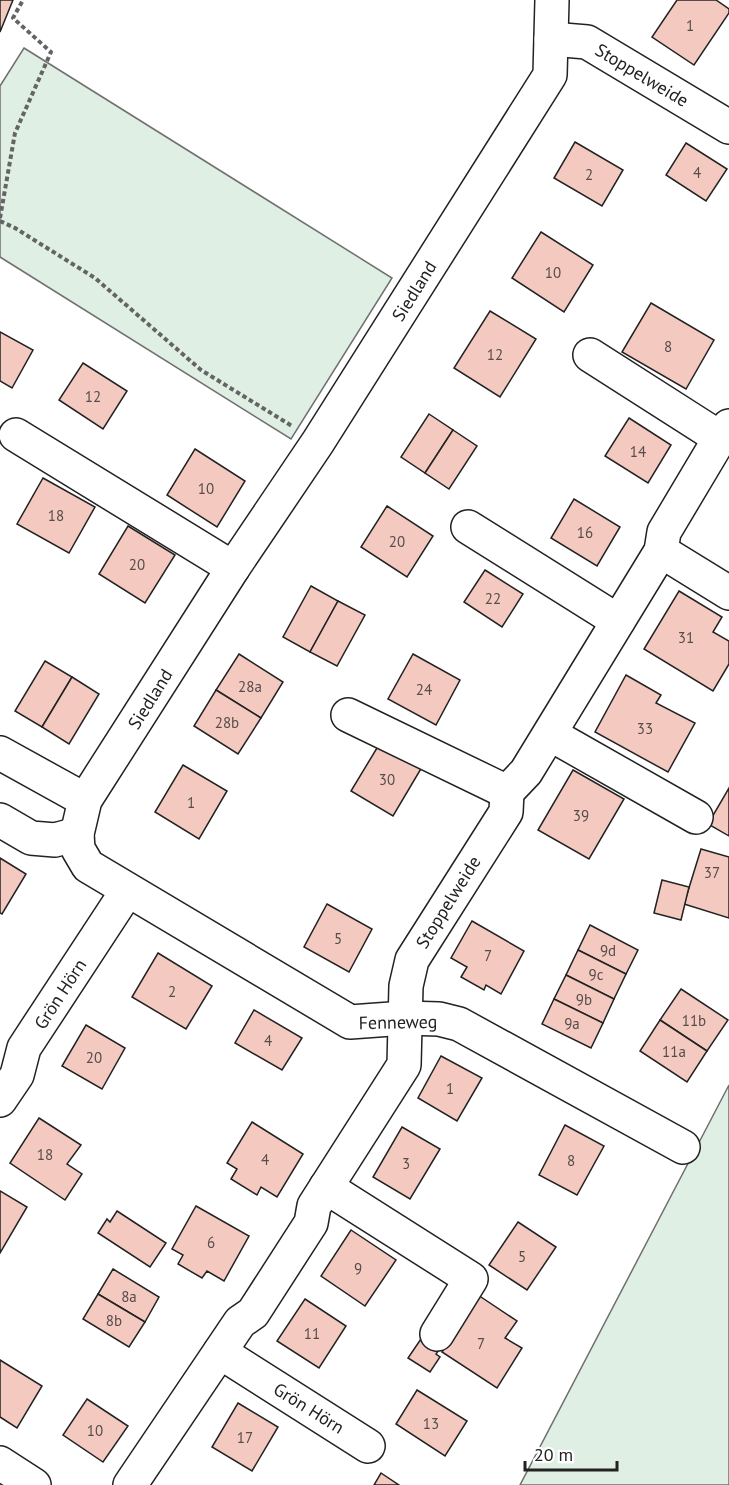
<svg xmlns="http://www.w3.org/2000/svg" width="729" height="1485" viewBox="0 0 729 1485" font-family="'PT Sans',sans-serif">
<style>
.green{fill:#e0efe3;stroke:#6f6f6f;stroke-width:1.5}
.building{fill:#f3c9c0;stroke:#222;stroke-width:1.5}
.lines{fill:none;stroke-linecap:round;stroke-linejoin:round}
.minor-casing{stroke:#222;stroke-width:36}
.path{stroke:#646464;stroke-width:4;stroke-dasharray:4.5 3;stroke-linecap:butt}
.minor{stroke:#fff;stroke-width:33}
.labels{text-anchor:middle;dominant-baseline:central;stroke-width:4.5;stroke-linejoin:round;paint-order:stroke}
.number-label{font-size:15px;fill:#564c4a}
.street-label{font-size:18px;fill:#222;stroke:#fff}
</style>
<rect width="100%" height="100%" fill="#fff"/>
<g class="green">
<path d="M24,48l368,230 -101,161 -291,-182v-171z"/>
<path d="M729,1085v400h-209z"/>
</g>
<g class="building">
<path d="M0,0h13l-13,32z"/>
<path d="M677,0h39l13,9v4l-35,52 -42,-28z"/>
<path d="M575,142l48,28 -21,36 -48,-28z"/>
<path d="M686,143l41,26 -21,32 -40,-26z"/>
<path d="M541,232l52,33 -29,47 -52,-34z"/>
<path d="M651,303l63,37 -28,49 -64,-37z"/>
<path d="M490,311l46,28 -36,58 -46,-29z"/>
<path d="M0,332l33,18 -21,38 -12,-7z"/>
<path d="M83,363l44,28 -24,38 -44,-29z"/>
<path d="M429,414l24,16 -28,43 -24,-16z"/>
<path d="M629,418l42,27 -23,38 -43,-27z"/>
<path d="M453,430l24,16 -28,43 -24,-16z"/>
<path d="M195,449l50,32 -28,46 -50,-32z"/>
<path d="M43,478l52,29 -26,46 -52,-29z"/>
<path d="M574,499l46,28 -23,39 -46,-28z"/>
<path d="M387,506l46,30 -26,41 -46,-30z"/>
<path d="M128,526l47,29 -30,48 -46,-29z"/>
<path d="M485,570l38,24 -21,33 -38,-25z"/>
<path d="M311,586l27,15 -28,51 -27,-15z"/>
<path d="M679,591l43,26 -9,15 16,9v23l-16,27 -69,-42z"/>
<path d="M338,601l27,14 -28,51 -27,-14z"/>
<path d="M239,654l44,28 -22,36 -45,-28z"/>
<path d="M413,654l47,26 -24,45 -48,-26z"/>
<path d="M45,661l27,16 -30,50 -27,-16z"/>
<path d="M626,675l35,20 -5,8 39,20 -27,49 -73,-40z"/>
<path d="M72,677l27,17 -30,50 -27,-17z"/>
<path d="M216,690l45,28 -23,36 -44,-28z"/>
<path d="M380,743l42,24 -29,49 -42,-25z"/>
<path d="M183,765l44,26 -28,48 -44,-27z"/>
<path d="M573,770l51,29 -35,60 -51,-29z"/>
<path d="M729,788v48l-21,-12z"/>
<path d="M701,849l28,8v61l-45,-14z"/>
<path d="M0,858l26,16 -24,40 -2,-1z"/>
<path d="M662,880l27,7 -8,33 -27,-7z"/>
<path d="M327,904l45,25 -23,43 -45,-25z"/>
<path d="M472,921l52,30 -23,43 -15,-9 -2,5 -23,-13 6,-10 -16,-9z"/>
<path d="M590,925l48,25 -12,24 -48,-24z"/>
<path d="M578,950l48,24 -12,25 -48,-24z"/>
<path d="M158,953l54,33 -26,43 -54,-32z"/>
<path d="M566,975l48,24 -11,24 -49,-24z"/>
<path d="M681,989l47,31 -21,31 -47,-31z"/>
<path d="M554,999l49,24 -12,25 -49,-24z"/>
<path d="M254,1010l48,28 -20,32 -47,-27z"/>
<path d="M660,1020l47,31 -20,31 -47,-31z"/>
<path d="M86,1025l39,23 -23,41 -40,-23z"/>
<path d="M441,1056l41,22 -25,43 -39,-23z"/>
<path d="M39,1118l42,27 -14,19 15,10 -17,26 -55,-37z"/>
<path d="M252,1122l51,32 -26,43 -16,-10 -4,8 -26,-16 6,-10 -10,-6z"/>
<path d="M565,1125l39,21 -27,49 -38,-20z"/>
<path d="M402,1127l38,22 -30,50 -37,-22z"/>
<path d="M0,1191l27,16 -27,46z"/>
<path d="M196,1206l53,30 -25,45 -17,-10 -5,7 -24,-14 5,-9 -11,-6z"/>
<path d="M117,1211l49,32 -16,24 -52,-34 9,-14 3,3z"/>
<path d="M518,1222l38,25 -29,43 -38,-25z"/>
<path d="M351,1230l45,30 -31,46 -44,-30z"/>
<path d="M113,1269l46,28 -14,25 -47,-28z"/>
<path d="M98,1294l47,28 -16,25 -46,-28z"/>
<path d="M478,1295l39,26 -12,17 17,10 -25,40 -55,-36z"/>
<path d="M305,1299l41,27 -27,42 -42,-27z"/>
<path d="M425,1333l18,11 -7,10 4,3 -10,15 -22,-14z"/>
<path d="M0,1360l42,26 -25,42 -17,-11z"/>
<path d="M417,1390l50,31 -22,35 -49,-32z"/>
<path d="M87,1399l41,27 -25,36 -40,-27z"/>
<path d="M238,1403l40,24 -26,44 -40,-24z"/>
<path d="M381,1473l18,12h-25z"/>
</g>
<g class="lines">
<defs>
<g id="minor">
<path d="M552,0l-2,75 -232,367 -85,126 -148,232 -8,34 1,15 10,17 262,156 55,-4 34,1 20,5 224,123"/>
<path d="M551,39l36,3 142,85"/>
<path d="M590,355l130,83"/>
<path d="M16,435l217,133"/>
<path d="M468,527l150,94"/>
<path d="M661,551l68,42"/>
<path d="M348,715l159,77"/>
<path d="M550,734l146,83"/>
<path d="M0,753l85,47"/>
<path d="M0,820l31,18 24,2 22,-6"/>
<path d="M0,1100l17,-25 7,-27 103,-157"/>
<path d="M326,1187l145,92 -34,55"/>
<path d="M220,1352l148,94"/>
<path d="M0,1463l34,22"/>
<path d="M130,1485l110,-163 13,-9 58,-90 3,-17 90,-141 2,-79 6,-26 94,-148 1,-20 19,-20 135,-221 3,-19 56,-94 9,-12"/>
</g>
</defs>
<use href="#minor" class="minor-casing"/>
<g class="path">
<path d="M0,218l15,-85 36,-81 -38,-34 10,-18"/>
<path d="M0,221l15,7 80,50 106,92 91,56"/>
</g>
<use href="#minor" class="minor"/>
</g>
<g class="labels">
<g class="number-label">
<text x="690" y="25">1</text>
<text x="697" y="172">4</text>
<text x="589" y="174">2</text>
<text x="553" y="272">10</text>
<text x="668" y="346">8</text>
<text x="495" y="354">12</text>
<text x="93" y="396">12</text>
<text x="638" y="451">14</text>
<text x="206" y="488">10</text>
<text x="56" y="515">18</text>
<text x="585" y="532">16</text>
<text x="397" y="541">20</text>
<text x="137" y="564">20</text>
<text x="493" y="598">22</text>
<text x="686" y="637">31</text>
<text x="250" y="686">28a</text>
<text x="424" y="689">24</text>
<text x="227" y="722">28b</text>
<text x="645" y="728">33</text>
<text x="387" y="779">30</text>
<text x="191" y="802">1</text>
<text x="581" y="815">39</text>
<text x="712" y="872">37</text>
<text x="338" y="938">5</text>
<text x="608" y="950">9d</text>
<text x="488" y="955">7</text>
<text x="596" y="974">9c</text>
<text x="172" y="991">2</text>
<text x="584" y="999">9b</text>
<text x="694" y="1020">11b</text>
<text x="572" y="1023">9a</text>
<text x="268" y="1040">4</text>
<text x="674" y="1051">11a</text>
<text x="94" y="1057">20</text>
<text x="450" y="1088">1</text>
<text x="45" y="1154">18</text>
<text x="265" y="1159">4</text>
<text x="571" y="1160">8</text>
<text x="406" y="1163">3</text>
<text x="211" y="1242">6</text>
<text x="522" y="1256">5</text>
<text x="358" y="1268">9</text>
<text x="129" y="1296">8a</text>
<text x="114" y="1320">8b</text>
<text x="312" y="1333">11</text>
<text x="481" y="1343">7</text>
<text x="431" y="1423">13</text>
<text x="95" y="1430">10</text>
<text x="245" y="1437">17</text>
</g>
<g class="street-label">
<text transform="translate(642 75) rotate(31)">Stoppelweide</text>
<text transform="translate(414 291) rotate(-58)">Siedland</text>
<text transform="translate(150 699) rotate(-58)">Siedland</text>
<text transform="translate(448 902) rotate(-58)">Stoppelweide</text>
<text transform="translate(60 994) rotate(-57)">Grön Hörn</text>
<text transform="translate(398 1022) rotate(-1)">Fenneweg</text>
<text transform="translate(309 1408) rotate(32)">Grön Hörn</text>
</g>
</g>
<path d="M525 1461v9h92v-9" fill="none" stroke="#222222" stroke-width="3"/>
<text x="534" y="1461" font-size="18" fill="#222222" stroke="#ffffff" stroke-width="4.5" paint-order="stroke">20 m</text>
</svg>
